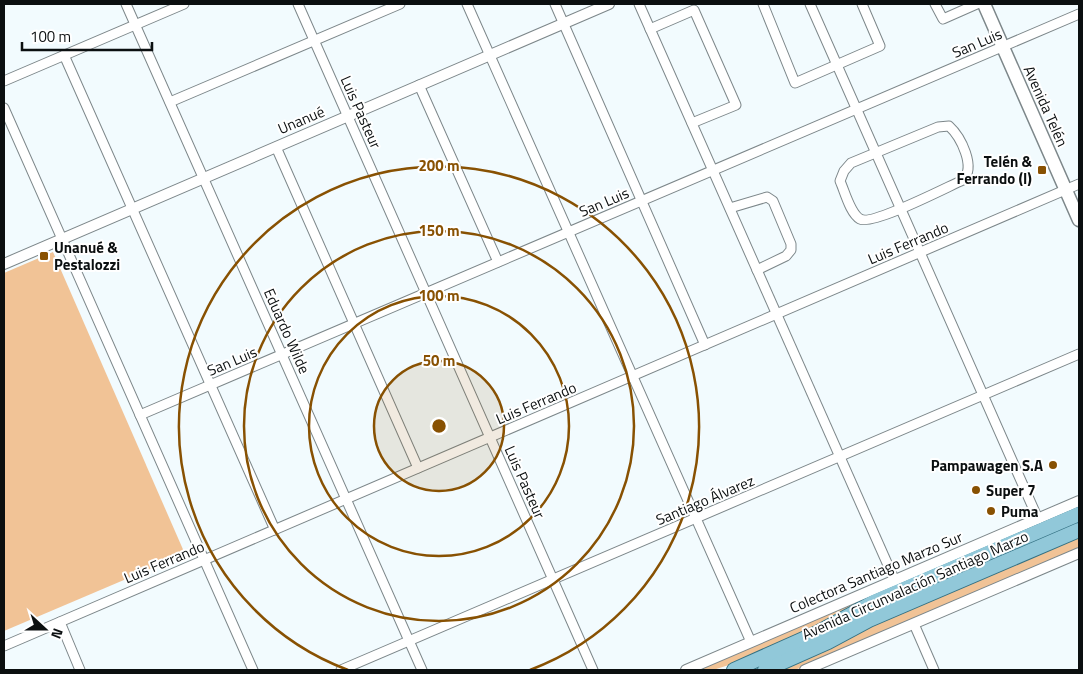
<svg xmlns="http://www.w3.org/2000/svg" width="1083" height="674" viewBox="0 0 1083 674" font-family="'Titillium Web',sans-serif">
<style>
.green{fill:#f1c396}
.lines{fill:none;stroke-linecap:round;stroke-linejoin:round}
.minor-casing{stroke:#7d878a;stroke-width:11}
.tertiary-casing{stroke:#7d878a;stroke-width:12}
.secondary-casing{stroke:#7d878a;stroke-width:15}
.primary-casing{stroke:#337082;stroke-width:16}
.minor{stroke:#fff;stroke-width:9}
.tertiary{stroke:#fff;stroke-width:10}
.secondary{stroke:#fff;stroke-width:12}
.primary{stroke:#91c8d9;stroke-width:14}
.ring{fill:none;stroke:#885102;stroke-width:2.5}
.poi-dot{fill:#885102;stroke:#fff;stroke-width:2}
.labels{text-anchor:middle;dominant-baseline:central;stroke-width:4;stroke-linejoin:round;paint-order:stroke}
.street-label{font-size:15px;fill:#0b0f10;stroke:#fff}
.poi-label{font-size:15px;font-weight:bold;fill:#0b0f10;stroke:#fff;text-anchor:start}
.centre{fill:#885102;stroke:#fff;stroke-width:2.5}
.ring-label{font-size:15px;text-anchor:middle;font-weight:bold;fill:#885102;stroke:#fff;stroke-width:4;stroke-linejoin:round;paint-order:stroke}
</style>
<rect width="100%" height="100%" fill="#f2fbfe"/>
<g class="green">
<path d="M53,252l132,302 -181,77v-358z"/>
<path d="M1079,505v3l-27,9 -1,3 -303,139 -35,11h-19z"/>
<path d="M1079,534v14l-284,122h-20l87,-42z"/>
</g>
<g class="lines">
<defs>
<g id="minor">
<path d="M126,4l296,666"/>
<path d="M298,4l295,666"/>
<path d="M467,4l284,638"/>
<path d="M555,4l150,341"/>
<path d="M639,4l256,577"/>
<path d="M763,4l32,79 85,-37 -18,-42"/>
<path d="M810,4l228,515"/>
<path d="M935,4l8,15 34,-15"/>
<path d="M650,29l44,-19 42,95 -44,18"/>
<path d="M64,55l211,475"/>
<path d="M4,81l180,-77"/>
<path d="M419,85l79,177"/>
<path d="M170,102l230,-98"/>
<path d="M4,108l249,562"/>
<path d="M949,126c12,11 27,41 14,54 -16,7 -91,46 -103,39 -10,-6 -15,-27 -20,-38l4,-10 7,-8 87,-36z"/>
<path d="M276,147l142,321"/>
<path d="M730,208l37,-11 6,4 18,43v6l-5,6 -29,14"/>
<path d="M140,415l939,-401"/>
<path d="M60,622l20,48"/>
<path d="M914,624l20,46"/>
<path d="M4,646l1075,-462"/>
<path d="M341,670l738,-316"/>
</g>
<g id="tertiary">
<path d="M4,264l605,-260"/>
<path d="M686,670l393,-169"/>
<path d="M805,670l274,-117"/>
</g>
<path id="secondary" d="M984,4l95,216"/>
<g id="primary">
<path d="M734,670l83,-37 57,-31 205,-88"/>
<path d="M765,670l63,-28 41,-22 210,-90"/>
</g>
</defs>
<use href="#minor" class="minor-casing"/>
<use href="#tertiary" class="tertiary-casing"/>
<use href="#secondary" class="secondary-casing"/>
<use href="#primary" class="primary-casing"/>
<use href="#minor" class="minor"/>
<use href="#tertiary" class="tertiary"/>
<use href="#secondary" class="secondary"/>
<use href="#primary" class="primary"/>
</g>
<circle cx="439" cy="426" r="65" fill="#885102" fill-opacity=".12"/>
<g class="ring">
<circle cx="439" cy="426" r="65"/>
<circle cx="439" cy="426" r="130"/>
<circle cx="439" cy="426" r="195"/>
<path d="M348 670A260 260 0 1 1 530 670"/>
</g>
<g class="poi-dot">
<rect x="1037" y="165" width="10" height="10" rx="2.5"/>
<rect x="39" y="251" width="10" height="10" rx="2.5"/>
<circle cx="1053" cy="465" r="5"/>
<circle cx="976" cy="490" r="5"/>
<circle cx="991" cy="511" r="5"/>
</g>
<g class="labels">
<g class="street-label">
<text transform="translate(977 43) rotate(-23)">San Luis</text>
<text transform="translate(1046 106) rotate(66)">Avenida Telén</text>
<text transform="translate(361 112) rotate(66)">Luis Pasteur</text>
<text transform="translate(301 120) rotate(-23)">Unanué</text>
<text transform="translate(604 202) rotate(-23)">San Luis</text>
<text transform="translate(908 243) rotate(-23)">Luis Ferrando</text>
<text transform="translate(287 331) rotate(66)">Eduardo Wilde</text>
<text transform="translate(232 361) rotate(-23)">San Luis</text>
<text transform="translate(536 403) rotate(-23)">Luis Ferrando</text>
<text transform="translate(525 482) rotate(66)">Luis Pasteur</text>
<text transform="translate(705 500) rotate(-23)">Santiago Álvarez</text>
<text transform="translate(164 562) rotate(-23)">Luis Ferrando</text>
<text transform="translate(876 572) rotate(-23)">Colectora Santiago Marzo Sur</text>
<text transform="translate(915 585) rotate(-24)">Avenida Circunvalación Santiago Marzo</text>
</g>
<g class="poi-label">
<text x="1032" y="161" text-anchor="end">Telén &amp;<tspan x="1032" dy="17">Ferrando (I)</tspan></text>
<text x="54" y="247">Unanué &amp;<tspan x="54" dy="17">Pestalozzi</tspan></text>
<text x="1043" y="465" text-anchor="end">Pampawagen S.A</text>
<text x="986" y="490">Super 7</text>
<text x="1001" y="511">Puma</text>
</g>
</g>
<circle cx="439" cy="426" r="8" class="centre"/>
<g class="ring-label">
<text x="439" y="171">200 m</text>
<text x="439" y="236">150 m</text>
<text x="439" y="301">100 m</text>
<text x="439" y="366">50 m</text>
</g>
<rect width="1083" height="674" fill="none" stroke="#0b0f10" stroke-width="10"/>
<g transform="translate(45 629) rotate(111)" stroke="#ffffff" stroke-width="4" paint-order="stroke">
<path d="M0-4L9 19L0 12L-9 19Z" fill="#0b0f10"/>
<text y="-8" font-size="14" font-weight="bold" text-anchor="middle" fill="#0b0f10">N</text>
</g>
<path d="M22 42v8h130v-8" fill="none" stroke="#0b0f10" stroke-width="2.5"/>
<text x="30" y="42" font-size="15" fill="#0b0f10" stroke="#ffffff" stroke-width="4" paint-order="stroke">100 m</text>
</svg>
